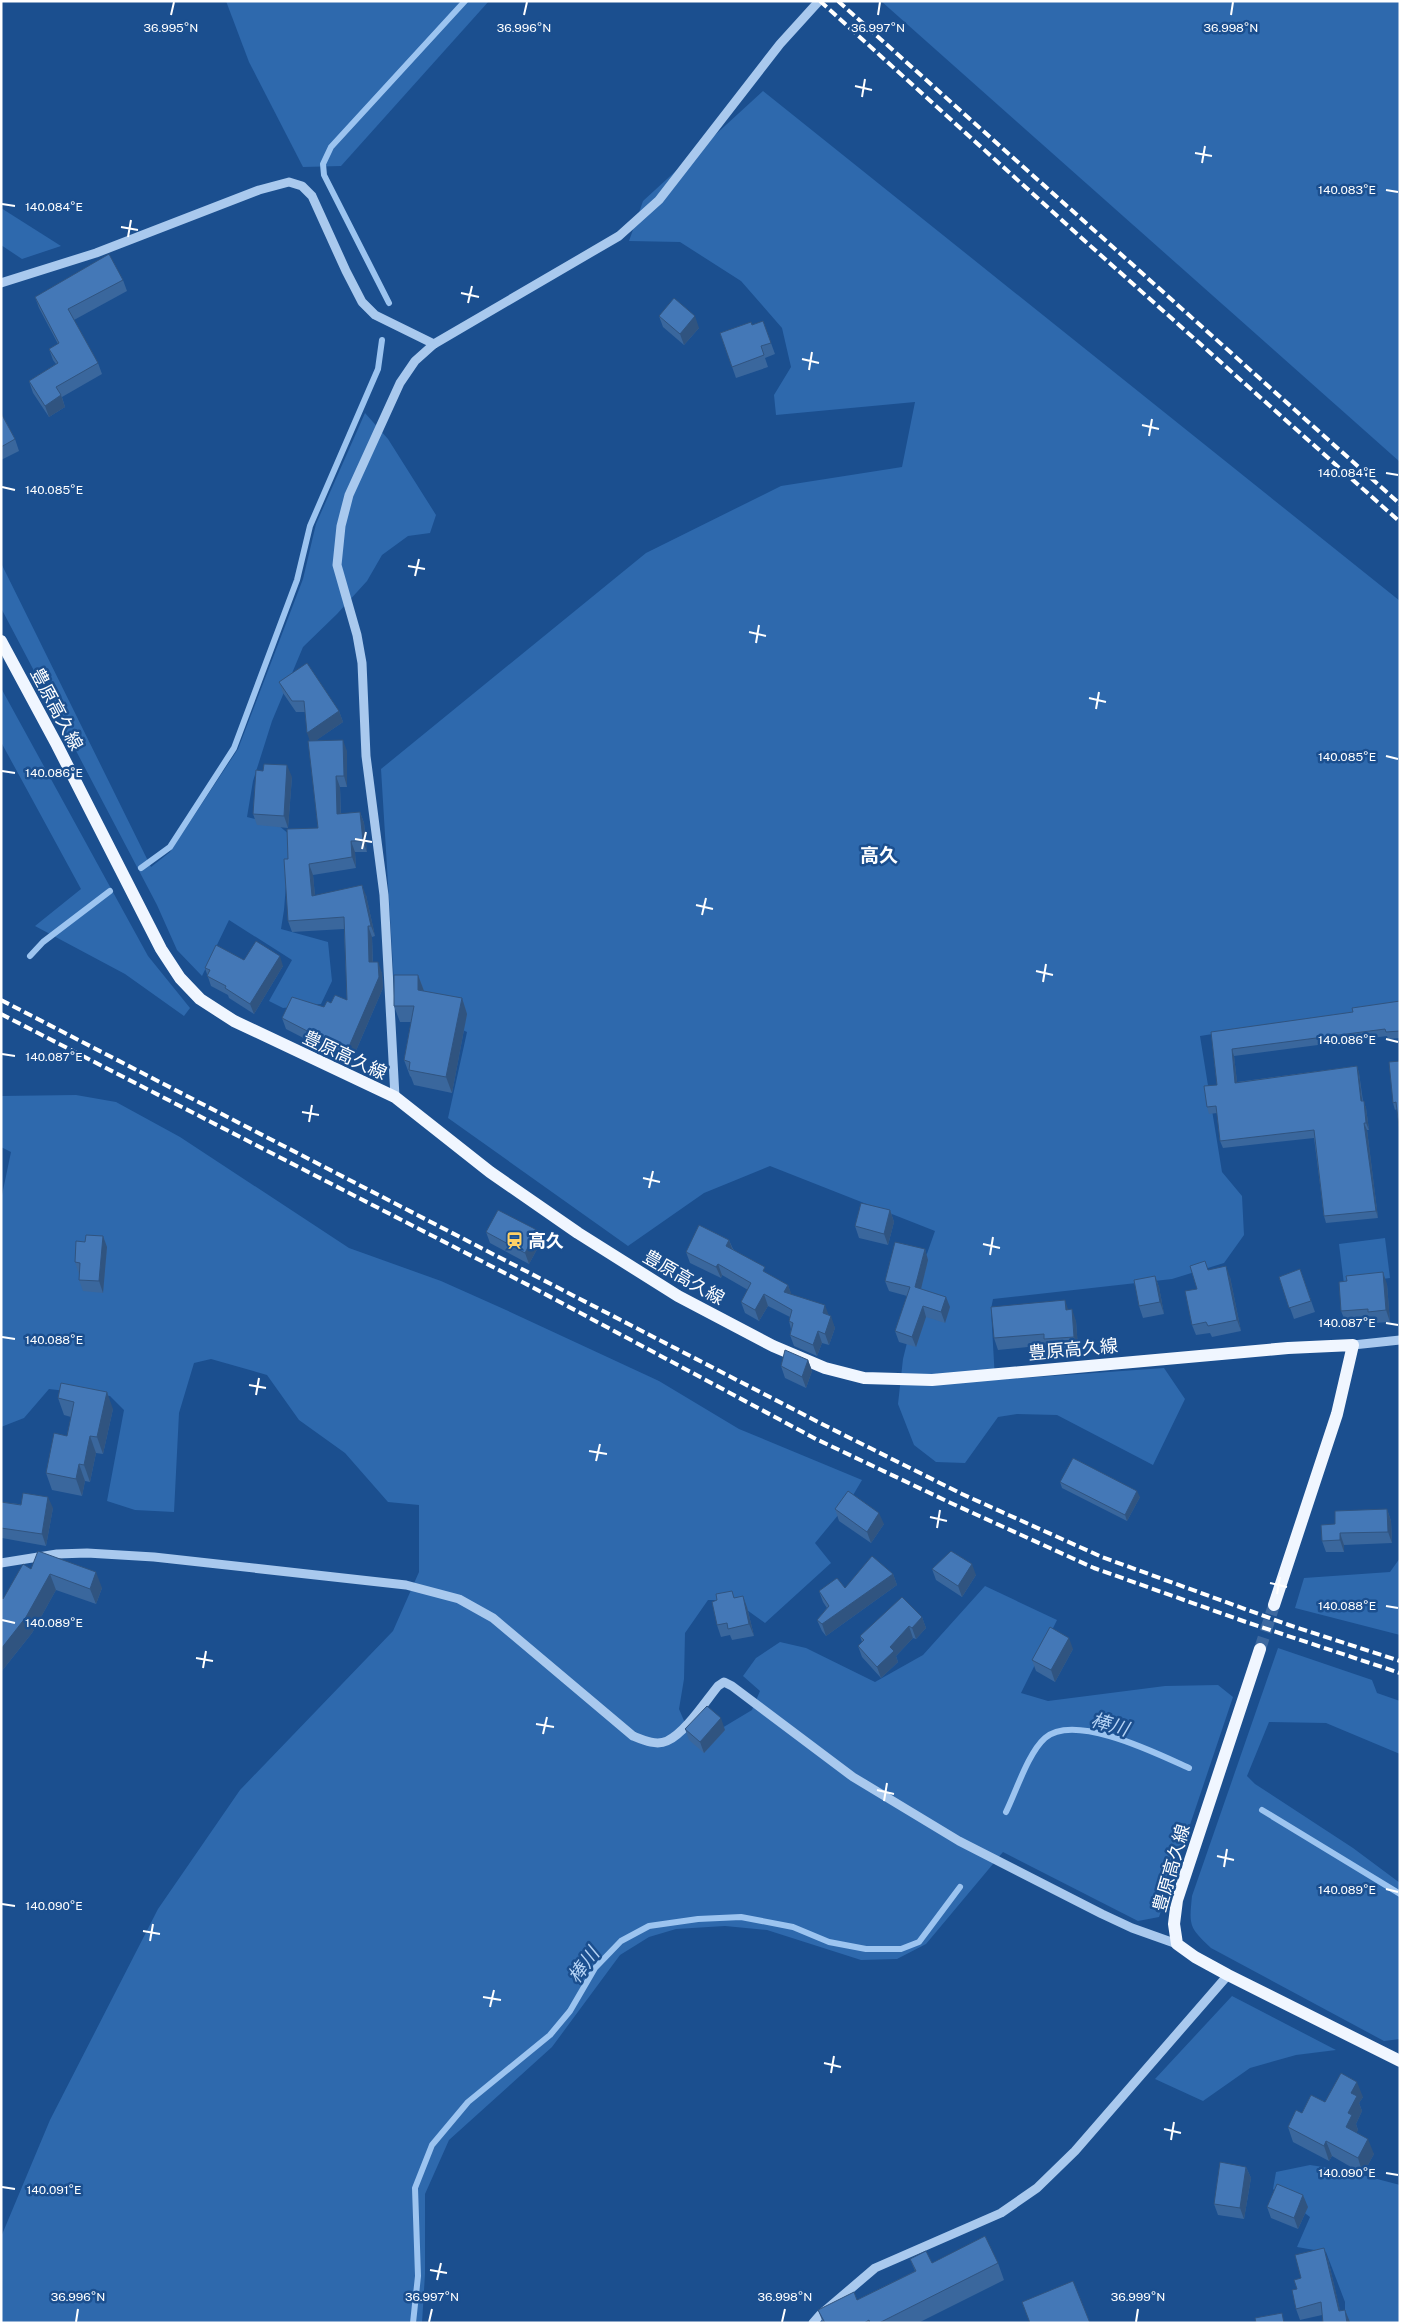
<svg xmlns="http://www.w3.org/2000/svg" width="1401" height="2324" viewBox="0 0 1401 2324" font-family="'Public Sans','Noto Sans JP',sans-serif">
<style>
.green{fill:#2e69ad}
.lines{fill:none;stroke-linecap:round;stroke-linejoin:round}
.stream{stroke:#9cc4f0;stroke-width:6}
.major-tunnel{stroke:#3d69a0;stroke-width:12;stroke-dasharray:12 6;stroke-linecap:butt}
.minor{stroke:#a9c9ee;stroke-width:9}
.major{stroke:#f0f6ff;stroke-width:12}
.rail{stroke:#fff;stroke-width:4;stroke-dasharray:9 4;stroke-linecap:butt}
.wall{fill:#3a679d}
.shaded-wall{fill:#305480}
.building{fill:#4478b7;stroke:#305480}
.ticks{fill:none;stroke:#fff;stroke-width:2}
.labels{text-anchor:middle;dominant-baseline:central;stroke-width:5;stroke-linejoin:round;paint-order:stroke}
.street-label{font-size:18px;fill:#fff;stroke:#1b4f8f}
.poi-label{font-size:18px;font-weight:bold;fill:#fff;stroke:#1b4f8f;text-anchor:start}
.neighbourhood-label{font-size:19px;font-weight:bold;fill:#fff;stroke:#1b4f8f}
.water-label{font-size:19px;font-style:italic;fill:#b5d3f5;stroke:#1b4f8f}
.ticks-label{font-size:12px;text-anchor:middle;fill:#fff;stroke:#1b4f8f;stroke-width:5;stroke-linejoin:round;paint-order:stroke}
</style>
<rect width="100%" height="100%" fill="#1b4f8f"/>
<g class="green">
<path d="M226,1h263l-148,165 -38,1 -54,-105z"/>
<path d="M881,1h519v461z"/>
<path d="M763,91l637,510v404l-200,31 22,136 20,24 2,39 -20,28 -52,16 -179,20 -2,10 4,71 169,-12 21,31 -32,66 -96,-50 -40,-1 -19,3 -33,46 -29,-1 -22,-17 -16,-41 5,-45 13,-53 2,-27 17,-48 -165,-65 -66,27 -76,53 -180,-128 19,-86 -72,-34 -14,-229 265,-216 135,-67 121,-19 13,-65 -139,13 -2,-20 17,-28 -9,-39 -41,-47 -61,-39 -51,-1 14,-40z"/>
<path d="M1,208l60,38 -39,13 -21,-14z"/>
<path d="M365,413l23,26 48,76 -6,18 -22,3 -26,19 -15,26 -30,33 -34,33 -31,74 -19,60 -6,36 31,8 12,10 -6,75 -3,19 47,13 4,39 -11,23 -38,4 -14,-7 23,-41 -63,-40 -27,56 -25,-26 -20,-45 -156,-297v-45l150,304 19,-15 68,-103 65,-170 13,-55z"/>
<path d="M1,688l147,268 42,52 -6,8 -59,-42 -90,-48 46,-37 -80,-147z"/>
<path d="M76,1095l40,7 64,35 169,111 92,33 65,29 153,71 80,48 123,51 -13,22 -34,41 16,20 -66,60 -32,-23h-25l-23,33 -1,46 -5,30 12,28 31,-9 30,-18 8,-19 -17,-15 13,-18 24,-16 26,6 69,34 48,-27 62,-69 72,34 -36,73 27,8 117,-15 53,-1 15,12 -74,220 -21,4 -135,-69 -77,92 -29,15 -36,1 -94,-30 -42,-4 -49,3 -27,8 -29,18 -68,92 -103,93 -24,54v80l-3,49h-421v-86l49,-117 108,-211 82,-119 153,-159 26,-59v-67l-31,-3 -43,-49 -46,-33 -32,-45 -56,-16 -17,4 -15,50 -5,99 -39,-2 -28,-9 17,-91 -14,-14 -61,-7 -25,29 -23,9v-227l10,-48 -10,-5v-51z"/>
<path d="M1385,1238l5,40 -46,6 -5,-40z"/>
<path d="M1400,1558v77l-105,-27 9,-30 86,-6z"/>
<path d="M1278,1648l94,32 5,13 23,8v53l-74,-31 -57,-1 -22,54 8,8 98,64 47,35v156l-16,2 -173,-93c-22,-21 -22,-22 -19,-52z"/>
<path d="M1232,1996l104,54 -40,5 -46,13 -47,33 -48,-22z"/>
<path d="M1310,2165l33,5 57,15v138h-55v-21l-19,-50 -29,-5 13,-30 -37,-28 3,-17z"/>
</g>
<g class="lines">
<g class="stream">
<path d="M389,303l-65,-128 -1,-11 8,-17 134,-146"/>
<path d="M141,868l29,-21 64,-99 63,-168 13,-54 68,-157 4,-29"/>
<path d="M30,956l13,-14 67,-51"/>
<path d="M1262,1810l138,84"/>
<path d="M1006,1812c10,-20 22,-59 39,-74 29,-26 113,16 144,30"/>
<path d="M413,2323l5,-47 -3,-88 17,-43 36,-43 82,-67 20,-24 25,-43 26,-27 28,-15 49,-7 43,-2 52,10 36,15 37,7h35l18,-7 41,-55"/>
</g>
<path class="major-tunnel" d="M1260,1649l14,-44"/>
<g class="minor">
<path d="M1,283l95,-30 163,-63 30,-8 13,4 10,10 34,75 16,31 13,13 59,29"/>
<path d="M395,1097l-11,-202 -18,-139 -4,-93 -5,-28 -20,-70 4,-39 8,-31 51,-112 15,-22 19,-17 185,-108 40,-36 121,-156 39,-43"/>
<path d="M1353,1345l47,-5"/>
<path d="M1,1563l56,-9 30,-1 67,4 252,28 53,14 34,19 140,118c10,4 23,10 34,5 18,-8 38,-39 51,-55l6,-4 8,4 121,91 106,64 143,73 30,14 45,16"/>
<path d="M813,2323l7,-8 55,-47 126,-55 36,-25 38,-37 153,-176"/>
</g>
<g class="major">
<path d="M1,641l56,104 104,204 19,29 20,21 34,22 161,76 95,75 88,61 100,63 95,50 52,22 39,10 68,2 356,-32 65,-3 -16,69 -63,191"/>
<path d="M1260,1649l-83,251 -3,24 3,20 18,13 33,18 172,86"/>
</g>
<g class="rail">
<path d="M820,1l266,241 314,280"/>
<path d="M838,1l562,503"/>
<path d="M1,1000l823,425 138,69 140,63 187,68 111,36"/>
<path d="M1,1014l529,272 286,153 137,65 141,64 152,54 154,51"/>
</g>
</g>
<g class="wall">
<path d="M123,280l4,11 -53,29 24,43 4,11 -40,23 3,10 -16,10 -16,-24 -4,-12 27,-17 -3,-4 -4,-11 9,-5 -19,-36 -4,-11z"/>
<path d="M659,316l40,12 -15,17 -21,-18z"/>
<path d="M763,321l12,33 -10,4 3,9 -32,11 -16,-45 32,-8z"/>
<path d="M1,413l14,26 4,12 -18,9z"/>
<path d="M279,682l60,29 4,11 -28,19 32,10v36h-7l1,27 19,-2 4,11 3,29h-12l1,16 -43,7 2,21 51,-1 9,41 -3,1 1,25 9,11 1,15 -31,72 -35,-15 -31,-16 -4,-11 42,-11 7,-4 16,-3 -3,-71 -52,3 -4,-11v-62l30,-31 -8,-87 -5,-29h-9l-13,-19z"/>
<path d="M292,777l-4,51 -31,-3 -4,-11z"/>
<path d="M244,960l39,6 -29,48 -25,-16 -1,-3 -17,-9 -6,-18z"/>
<path d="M418,975l6,16 38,7 5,16 -15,79 -38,-8 -3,-8 -1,-1 -6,-16 7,-38h-11l-6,-16z"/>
<path d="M1400,1001v37l-12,1 -1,-3 -153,20 3,26 120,-16 2,7 4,28 3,7 3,22h-2l11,88 -52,5 -2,-7 -10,-78 -91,10 -3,-7 -3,-28 -8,1 -2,-7 10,-22 -6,-53 142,-20z"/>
<path d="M1400,1061l-3,48 -2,1 -2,-7z"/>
<path d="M890,1210l4,12 -6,23 -29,-7 -4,-12z"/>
<path d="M486,1232l55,10 -12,22 -39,-21z"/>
<path d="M103,1236l4,11 -4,46 -20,-2 -4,-11v-6l-4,-12 10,-20z"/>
<path d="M729,1240l4,9 34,25 21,11 3,9 38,21 6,13 -6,17 -7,-2 -5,13 -23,-10 -4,-11 1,-6 -2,-8 1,-4 -22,-11 -9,15 -14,-8 -4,-11 7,-12 -26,-15 -1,3 -31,-15 -4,-11z"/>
<path d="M925,1249l3,11 -7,29 25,8 4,10 -5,16 -19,-6 -10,30 -17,-5 -4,-11 12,-35 -18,-5 -4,-10z"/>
<path d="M1205,1261l3,9 22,7 11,54 -29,6 -2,-4 -14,2 -4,-10 5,-36z"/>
<path d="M1300,1269l15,43 -21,7 -15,-42z"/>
<path d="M1155,1276l4,11 5,27 -21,4 -4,-12z"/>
<path d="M1387,1284l3,38 -17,1 -1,-3 -26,3 -5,-12z"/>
<path d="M1069,1310l7,11 2,27 -30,2 -2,-5 -48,5 -4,-12z"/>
<path d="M808,1360l4,11 -6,17 -21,-10 -4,-12z"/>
<path d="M58,1398l55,11 -10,45 -7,-1 -6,29 -5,-1 -3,15 -30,-6 -6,-17 21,-37 4,-19 -7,-2z"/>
<path d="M1060,1482l80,15 -13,24 -65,-33z"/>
<path d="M1,1502l52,6 -7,38 -44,-8 -1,3z"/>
<path d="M835,1509l49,15 -13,19 -32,-22z"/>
<path d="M1387,1509l4,12 1,22 -48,2v7h-18l-4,-11 13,-17z"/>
<path d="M31,1569l71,19 -6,16 -40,-14 -24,43 -31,39v-75l2,2z"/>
<path d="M932,1569l44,6 -14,22 -26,-17z"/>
<path d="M893,1574l4,11 -71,51 -4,-5 -5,-11 10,-12 -4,-6 -4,-11 26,-3z"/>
<path d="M735,1598l12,9 7,29 -22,4 -2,-5 -9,2 -4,-12z"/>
<path d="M922,1617l4,11 -10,11 -3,-1 -17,18 2,6 -17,16 -19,-21 -4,-11 4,-4 -2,-6z"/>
<path d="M1073,1649l-18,33 -19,-11 -4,-11z"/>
<path d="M685,1729l40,1 -21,23 -15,-13z"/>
<path d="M1363,2097l-4,6 3,8 -6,13 2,6 -2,3 18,21 -11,20 -31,-18 -3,5 -36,-19 -5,-15 14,-14 23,-11z"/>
<path d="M1246,2167l5,11 -7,41 -26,-4 -4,-11z"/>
<path d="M1267,2207h41l-10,22 -27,-11z"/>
<path d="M910,2259l22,4h66l6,17 -86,43h-95l-5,-13 39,-10 58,-29z"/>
<path d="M1328,2259l12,52 10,11v1h-27l-1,-8 -22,5 -4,-11 1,-20 4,-11z"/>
</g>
<g class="shaded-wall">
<path d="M695,316l4,12 -15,17 -4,-11z"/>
<path d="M61,395l4,12 -16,10 -4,-11z"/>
<path d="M339,711l4,11 -32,22 -4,-11z"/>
<path d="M343,740l4,11v36l-3,-11z"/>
<path d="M287,765l5,12 -4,51 -4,-12z"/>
<path d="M336,776l4,11 1,38 -4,-11z"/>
<path d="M360,812l4,11 3,29 -4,-11z"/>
<path d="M351,841l4,11 1,16 -4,-11z"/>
<path d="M309,864l4,11 3,32 -4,-11z"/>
<path d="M362,885l4,10 9,41 -4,-10z"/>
<path d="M368,926l4,11 1,36 -4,-11z"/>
<path d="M280,956l3,10 -29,48 -4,-10z"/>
<path d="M378,962l4,11 1,15 -31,72 -4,-11z"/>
<path d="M418,975l6,16 -6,-1z"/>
<path d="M462,998l5,16 -15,79 -6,-16z"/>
<path d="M1232,1049l2,7 4,34 -3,-7z"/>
<path d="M1357,1066l2,7 4,35 -2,-7z"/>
<path d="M1364,1101l2,7 3,22 -3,-7z"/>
<path d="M1364,1123l3,7 11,88 -2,-7z"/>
<path d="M890,1210l4,12 -6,23 -4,-11z"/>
<path d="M537,1230l4,12 -12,22 -4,-11z"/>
<path d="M103,1236l4,11 -4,46 -4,-12z"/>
<path d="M729,1240l4,11 -7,-5z"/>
<path d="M925,1249l3,11 -9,37 -4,-10z"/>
<path d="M718,1264l4,11 -1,3 -5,-11z"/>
<path d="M1226,1266l4,11 11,54 -4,-11z"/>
<path d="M1383,1272l4,12 3,38 -4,-12z"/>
<path d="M1155,1276l4,11 5,27 -4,-12z"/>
<path d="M788,1285l4,11 -8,-4z"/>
<path d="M764,1294l4,12 -9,15 -4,-11z"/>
<path d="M946,1297l4,10 -5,16 -4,-11z"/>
<path d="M1065,1300l4,12 -3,-2z"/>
<path d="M825,1305l4,11 -6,-3z"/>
<path d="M923,1306l3,11 -10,30 -4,-10z"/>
<path d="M1072,1309l4,12 2,27 -4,-11z"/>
<path d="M831,1316l4,12 -6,17 -4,-11z"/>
<path d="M818,1331l4,12 -5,13 -4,-11z"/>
<path d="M808,1360l4,11 -6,17 -4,-11z"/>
<path d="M107,1392l6,17 -10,45 -6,-17z"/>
<path d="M90,1436l6,17 -6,29 -6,-17z"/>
<path d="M79,1464l6,17 -3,15 -6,-17z"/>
<path d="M1137,1491l3,6 -13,24 -2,-6z"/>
<path d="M48,1497l5,11 -7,38 -4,-12z"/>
<path d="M1387,1509l4,12 1,22 -4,-11z"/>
<path d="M879,1513l5,11 -13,19 -4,-11z"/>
<path d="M1340,1533l4,12v7l-4,-12z"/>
<path d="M972,1564l4,11 -14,22 -4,-11z"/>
<path d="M96,1572l6,16 -6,16 -6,-15z"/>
<path d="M50,1574l6,16 -24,43 -31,39v-23z"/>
<path d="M893,1574l4,11 -71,51 -4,-12z"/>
<path d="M743,1596l4,11 7,29 -5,-12z"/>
<path d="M922,1617l4,11 -10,11 -4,-11z"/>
<path d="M909,1626l4,12 -17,18 2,6 -17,16 -4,-11 13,-20z"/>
<path d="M1069,1638l4,11 -18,33 -4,-12z"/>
<path d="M721,1718l4,12 -21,23 -4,-11z"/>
<path d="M1357,2082l6,15 -4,6 3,8 -6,13 2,6 -7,13 -5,-16 5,-34z"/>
<path d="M1368,2139l6,15 -11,20 -5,-16z"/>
<path d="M1326,2141l6,15 -3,5 -5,-15z"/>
<path d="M1246,2167l5,11 -7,41 -4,-11z"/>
<path d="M1303,2195l5,12 -10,22 -4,-11z"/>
<path d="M1324,2248l4,11 15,63 -4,-11z"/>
<path d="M1345,2310l5,12v1h-3z"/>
</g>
<g class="building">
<path d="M109,254l14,26 -55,29 30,54 -42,24 5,8 -16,11 -16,-25 29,-18 -9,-14 10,-6 -24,-46z"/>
<path d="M674,298l21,18 -15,18 -21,-18z"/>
<path d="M763,321l8,22 -10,3 3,9 -32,12 -12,-34 31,-11 1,3z"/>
<path d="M1,413l14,26 -14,8z"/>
<path d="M307,663l32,48 -32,22 -3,-32h-12l-13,-19z"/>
<path d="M343,740l1,36h-8l1,38 23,-2 3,29h-12l1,16 -43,7 3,32 50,-11 9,41h-3l1,36h9l1,15 -31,72 -35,-15 -31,-16 10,-21 32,10 3,-6 4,2 4,-8 12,5 -3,-83 -56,4 -4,-62h4l-1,-30 31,-1 -10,-87z"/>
<path d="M264,764l23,1 -3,51 -31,-2 3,-44 7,1z"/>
<path d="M256,941l24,15 -30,48 -25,-16 1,-2 -19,-10 3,-6 -5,-2 11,-23 28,15z"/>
<path d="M394,975h24v15l44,8 -16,79 -37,-7 1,-8 -6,-2 10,-54h-20z"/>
<path d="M1400,1001v30l-14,1 -1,-3 -153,20 3,34 122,-17 4,35h3l2,22h-2l12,88 -52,5 -10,-86 -94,11 -4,-35 -9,1 -3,-21 13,-1 -6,-53 142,-20 -1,-4z"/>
<path d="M1400,1061v74l-4,-33 -3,1 -4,-41z"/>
<path d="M861,1203l29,7 -6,24 -29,-8z"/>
<path d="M498,1210l39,20 -12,23 -39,-21z"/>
<path d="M699,1225l30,15 -3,6 39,21 -2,4 25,14 -4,7 41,13 -2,8 8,3 -6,18 -7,-3 -5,14 -23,-10 3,-12 -4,-2 3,-11 -28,-16 -9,16 -14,-8 10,-19 -33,-19 -2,3 -30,-15z"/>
<path d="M86,1235l17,1 -4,45 -20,-1 1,-17 -5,-1 1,-21 9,1z"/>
<path d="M895,1242l30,7 -10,38 31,10 -5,15 -18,-6 -11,31 -17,-6 15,-44 -25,-6z"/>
<path d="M1205,1261l3,9 18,-4 11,54 -29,6 -2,-4 -14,3 -7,-34 12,-2 -7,-23z"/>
<path d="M1300,1269l11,32 -22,7 -10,-31z"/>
<path d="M1383,1272l3,38 -18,2v-3l-27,2 -2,-29 8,-1 -1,-5z"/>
<path d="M1155,1276l5,26 -21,4 -5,-26z"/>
<path d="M1065,1300l1,10 6,-1 2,28 -30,2v-5l-50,4 -3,-31z"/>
<path d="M785,1350l23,10 -6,17 -21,-11z"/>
<path d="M61,1383l46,9 -10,45 -7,-1 -6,29 -5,-1 -3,15 -30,-6 8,-40 13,3 7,-34 -16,-4z"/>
<path d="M1073,1458l64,33 -12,24 -65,-33z"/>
<path d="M848,1491l31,22 -12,19 -32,-23z"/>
<path d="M23,1493l25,4 -6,37 -41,-6v-26l20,3z"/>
<path d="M1387,1509l1,23 -48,1v7l-18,1 -1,-16 14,-1v-13z"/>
<path d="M38,1551l58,21 -6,17 -40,-15 -24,43 -25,32v-52l2,2 20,-35 8,5z"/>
<path d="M951,1551l21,13 -14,22 -26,-17z"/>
<path d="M872,1556l21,18 -71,50 -5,-4 12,-14 -10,-15 18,-13 8,10z"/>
<path d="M732,1591l2,7 9,-2 6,28 -21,5 -1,-6 -10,2 -5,-23 5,-2 -1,-6z"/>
<path d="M902,1597l20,20 -10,11 -3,-2 -19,21 4,4 -17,16 -19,-21 6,-6 -4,-4z"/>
<path d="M1050,1627l19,11 -18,32 -19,-10z"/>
<path d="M707,1706l14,12 -21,24 -15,-13z"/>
<path d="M1341,2073l16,9 -6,11 6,3 -9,17 4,2 -6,12 22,12 -10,19 -32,-17 -2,5 -36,-19 8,-17 6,3 9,-18 14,7z"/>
<path d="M1220,2162l26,5 -6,41 -26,-4z"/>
<path d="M1277,2184l26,11 -9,23 -27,-11z"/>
<path d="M985,2236l13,27 -119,60h-9l-1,-3 -5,3h-39l-7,-13 36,-18 3,8 59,-29 -6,-12 16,-8 6,12z"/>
<path d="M1324,2248l15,63 6,-1 2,13h-24l-2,-21 -25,7 -4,-19 5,-1 -3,-9 7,-2 -6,-23z"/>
<path d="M1073,2281l17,42h-60l-8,-21z"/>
<path d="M1282,2313l2,10h-28l-1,-5z"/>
</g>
<path class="ticks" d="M171,15l3,-13M524,15l3,-13M878,15l2,-13M1231,15l2,-13M855,86l17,4M862,97l3,-18M1195,153l17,3M1202,163l3,-17M1386,190l12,2M2,204l13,2M121,227l17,3M128,237l3,-17M461,293l18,4M468,303l4,-17M802,359l17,4M809,370l3,-18M1142,425l17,4M1149,436l3,-17M1386,473l12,2M2,487l13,3M408,566l17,3M415,576l4,-17M749,632l17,4M756,643l3,-18M1089,698l17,4M1096,709l3,-17M1386,756l12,3M2,771l13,2M355,839l17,3M362,849l4,-17M696,905l17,4M702,915l4,-17M1036,971l17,4M1043,982l3,-18M1386,1039l12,3M2,1054l13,2M302,1112l17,3M309,1122l3,-17M643,1178l17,4M649,1188l4,-17M983,1244l17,4M990,1255l3,-18M1386,1323l12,2M2,1337l13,2M249,1385l17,3M256,1395l3,-17M589,1451l18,3M596,1461l4,-17M930,1517l17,4M937,1528l3,-18M1270,1583l17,4M1277,1594l3,-17M1386,1606l12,2M2,1620l13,3M196,1658l17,3M203,1668l3,-17M536,1724l18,3M543,1734l4,-17M877,1790l17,4M884,1801l3,-18M1217,1856l17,4M1224,1867l3,-18M1386,1889l12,3M2,1904l13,2M143,1931l17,3M150,1941l3,-17M483,1997l18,3M490,2007l4,-17M824,2063l17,4M831,2073l3,-17M1164,2129l17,4M1171,2140l3,-18M1386,2173l12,2M2,2187l13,2M430,2270l17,3M437,2280l4,-17M76,2322l2,-13M429,2322l3,-13M782,2322l3,-13M1136,2322l2,-13"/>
<defs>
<symbol id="station-bare" viewBox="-9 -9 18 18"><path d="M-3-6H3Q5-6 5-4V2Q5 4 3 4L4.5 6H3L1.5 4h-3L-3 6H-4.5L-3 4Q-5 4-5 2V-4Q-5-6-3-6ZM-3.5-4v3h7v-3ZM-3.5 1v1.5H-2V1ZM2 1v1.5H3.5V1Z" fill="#ffd166" stroke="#1b4f8f" stroke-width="2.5" paint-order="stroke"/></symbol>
</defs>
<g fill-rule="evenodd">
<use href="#station-bare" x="502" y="1228" width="25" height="25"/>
</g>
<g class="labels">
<g class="street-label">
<text transform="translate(57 709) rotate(62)">豊原高久線</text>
<text transform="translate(345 1055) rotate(25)">豊原高久線</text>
<text transform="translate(684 1277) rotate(30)">豊原高久線</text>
<text transform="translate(1073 1349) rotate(-5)">豊原高久線</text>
<text transform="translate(1171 1868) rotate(-74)">豊原高久線</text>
</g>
<g class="poi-label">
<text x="528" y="1240">高久</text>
</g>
<g class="neighbourhood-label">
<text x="879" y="855">高久</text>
</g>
<g class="water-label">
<text transform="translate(1110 1724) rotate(16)">棒川</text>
<text transform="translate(583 1965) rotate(-54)">棒川</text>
</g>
</g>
<g class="ticks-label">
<text x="171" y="32">36.995°N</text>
<text x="524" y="32">36.996°N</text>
<text x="878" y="32">36.997°N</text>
<text x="1231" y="32">36.998°N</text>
<text x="1347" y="194">140.083°E</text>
<text x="54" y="211">140.084°E</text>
<text x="1347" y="477">140.084°E</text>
<text x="54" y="494">140.085°E</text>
<text x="1347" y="761">140.085°E</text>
<text x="54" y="777">140.086°E</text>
<text x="1347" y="1044">140.086°E</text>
<text x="54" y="1061">140.087°E</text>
<text x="1347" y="1327">140.087°E</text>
<text x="54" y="1344">140.088°E</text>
<text x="1347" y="1610">140.088°E</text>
<text x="54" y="1627">140.089°E</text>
<text x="1347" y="1894">140.089°E</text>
<text x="54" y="1910">140.090°E</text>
<text x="1347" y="2177">140.090°E</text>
<text x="54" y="2194">140.091°E</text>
<text x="78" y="2301">36.996°N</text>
<text x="432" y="2301">36.997°N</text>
<text x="785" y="2301">36.998°N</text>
<text x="1138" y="2301">36.999°N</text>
</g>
<rect width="1401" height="2324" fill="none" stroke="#ffffff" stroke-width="5"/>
</svg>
